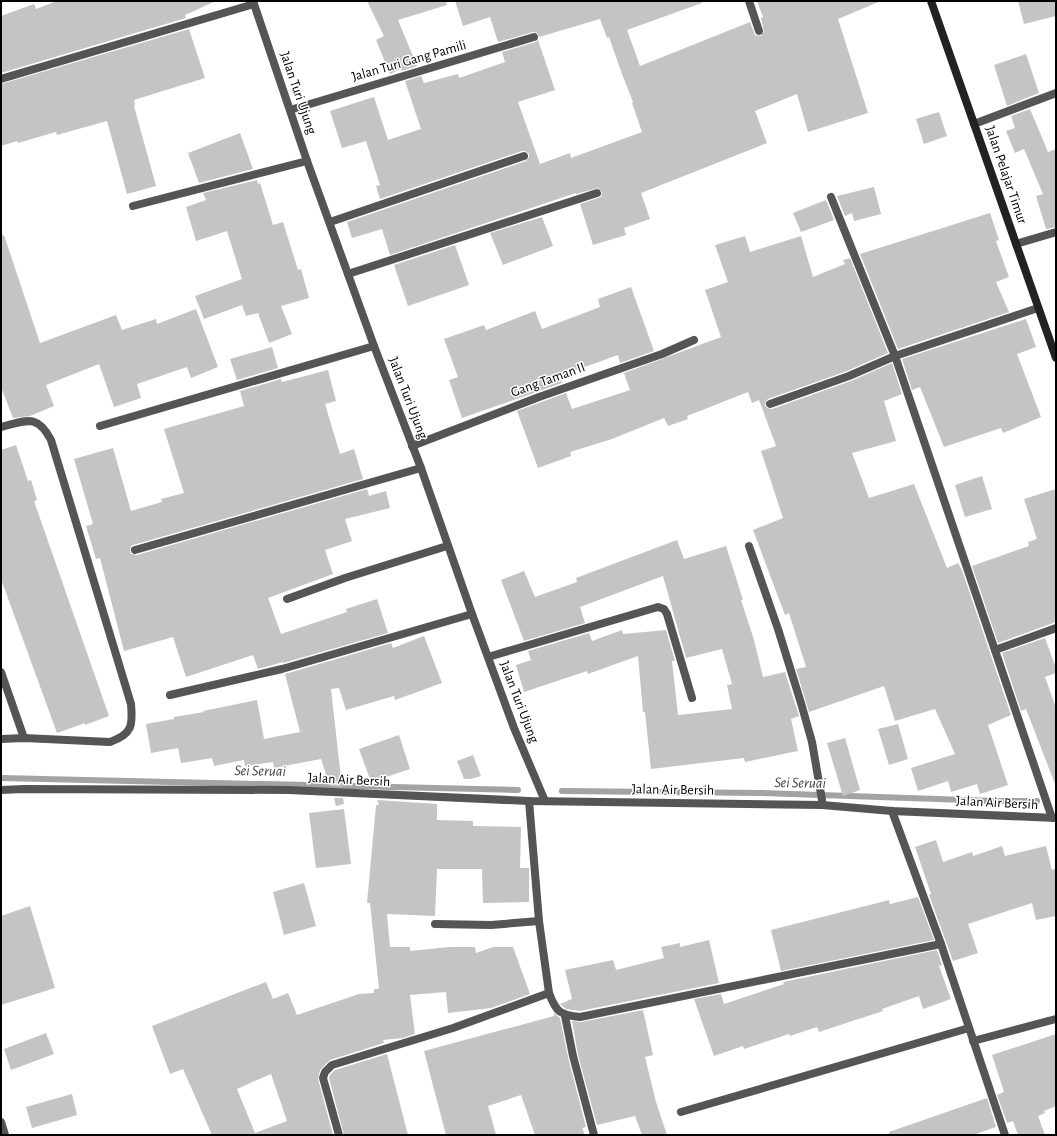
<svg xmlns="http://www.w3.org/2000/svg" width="1057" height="1136" viewBox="0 0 1057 1136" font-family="'Alegreya Sans',sans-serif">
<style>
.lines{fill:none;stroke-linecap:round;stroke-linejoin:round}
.stream{stroke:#a3a3a3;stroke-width:6}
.building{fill:#c4c4c4;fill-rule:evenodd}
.street{stroke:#555;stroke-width:8}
.secondary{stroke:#222;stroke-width:8}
.labels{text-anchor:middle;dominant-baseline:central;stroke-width:3;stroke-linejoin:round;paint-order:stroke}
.street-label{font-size:14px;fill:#000;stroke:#fff}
.water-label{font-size:15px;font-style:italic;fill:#444;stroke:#fff}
</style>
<rect width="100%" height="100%" fill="#fff"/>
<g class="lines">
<g class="stream">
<path d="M1,778l517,12"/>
<path d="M562,791l199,2 235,8h41"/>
</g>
</g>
<g class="building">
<path d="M57,1h159l-31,14 1,3 -185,55v-57l33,-12 2,5z"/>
<path d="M367,1h79l1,4 -49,15 19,46 -15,5 -1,-2 -11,5 -14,-34 8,-4z"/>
<path d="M455,1h247v2l-75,27 13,36 110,-44 5,13 6,1 3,-4 -3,-14 2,-1 -6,-16h124l-43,18 30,94 -60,19 -11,-38 -42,17 12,32 -126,50 9,26 -26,9 2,7 -33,10 -13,-41 21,-7 1,-5 -4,-4 -22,6v-1l-186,62 -8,-26 -30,9 -5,-16 179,-61 3,-4v-3l-4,-3h-3l-142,48 -4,-13 4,-1 -14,-44 -24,7 -12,-37 44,-14 14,43 33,-11 -16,-48 16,-5 3,7 34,-9 1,4 46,-16 -3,-10 34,-10 2,-2 17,50 -37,12 22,62 30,-11 1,5 71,-26 -10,-29 1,-1 -11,-28 -13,-37 -2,1 -7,-19 -61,18 -2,-4 -4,-1 -35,10 -8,-25 -27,9z"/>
<path d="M1018,1h38v15l-32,8z"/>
<path d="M189,29l16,49 -71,22 1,5 -1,1 22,80 -29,8 -20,-73 -50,14 -1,-3 -38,11 -1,-2 -16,5v-62z"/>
<path d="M1026,54l13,39 -32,13 -13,-41z"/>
<path d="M1030,109l18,43 8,-3v78l-10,2 -10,-33 7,-2 -19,-45 -9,4 -9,-22 9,-3 -4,-12z"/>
<path d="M939,112l8,24 -23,8 -8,-25z"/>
<path d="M240,133l13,36 -54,14 -11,-30z"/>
<path d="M257,180l1,4 2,-1 13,42 10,-3 15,48 3,-1 8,29 -28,8 11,28 -23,9 -11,-30 -12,3 -4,-11 -38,14 -9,-23 47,-17 -15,-48 -31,10 -10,-34 20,-7 -3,-7z"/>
<path d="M874,187l7,27 -27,7 -2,-8 -7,3 -8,-20z"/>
<path d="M826,200l8,20 -33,12 -8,-19z"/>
<path d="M990,213l9,27 -3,1 13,36 -13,5 13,30 -111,37 -38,-95z"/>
<path d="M542,217l11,29 -50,19 -13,-32z"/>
<path d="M4,235l36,108 76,-28 6,15 34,-11 1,5 39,-15 22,58 -27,11 -4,-11 -50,17 4,14 -27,9 -15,-43 -53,21 8,21 -24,10 -17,2 -12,-31v-151z"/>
<path d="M745,236l5,16 51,-16 12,41 32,-13 -2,-4 7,-2 38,95 -41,18 -79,28 -2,2 -1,4 2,3 5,1 79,-28 41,-18 10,31 -18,7 12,40 -44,12 17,45 45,-14 33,84 11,-5 4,7 49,145 -23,10 20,60 -28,9 -3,-10 -26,8 -3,-11 -30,10 -7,-23 44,-14 -20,-45 -40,12 -11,-35 -75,26 -13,-43 10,-2 -17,-54 -4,2 -32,-85 30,-12 -22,-67 15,-5 -17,-46 -7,3 -4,-11 -61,24 1,3 -20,7 -4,-8 -52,21 -42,13 1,4 -33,12 -21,-57 49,-18 6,16 43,-14 15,-5 -6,-17 97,-36 -16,-47 23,-8 -13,-37z"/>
<path d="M455,245l14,40 -61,21 -14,-41z"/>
<path d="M631,287l23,64 -34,12 -2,-8 -58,21 2,7 -100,35 -13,-38 9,-3 -14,-38 40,-14 2,5 49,-19 7,18 58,-22 -2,-8z"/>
<path d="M1026,319l10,28 -19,7 24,63 -38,16 -2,-5 -57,19 -24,-60 -8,3 -10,-31z"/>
<path d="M272,347l6,21 -41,12 -7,-21z"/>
<path d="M328,370l8,31 -11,3 15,50 14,-5 9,30 -230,66 -2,1 -1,5 1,3 6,1 230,-66 2,7 17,-5 4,17 -45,11 7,22 -27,9 8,24 -65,24 13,36 66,-22 -1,-3 31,-10 11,34 -105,30v-1l-25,7 -5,-14 -67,22 -13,-40 -49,14 -24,-93 -4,1 -10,-33 7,-2 -19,-65 39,-11 18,63 31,-9 -1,-3 23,-6 -20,-64 80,-23 -4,-15 41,-12 1,3z"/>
<path d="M16,445l12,36 3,-1 6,20 -3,1 75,215 -24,9v-2l-28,10 -56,-154v-129z"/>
<path d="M982,476l10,33 -27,8 -10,-32z"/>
<path d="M1056,489v133l-58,21 -26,-77 57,-20 -1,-4 9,-3 -13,-40z"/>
<path d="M677,540l7,19 42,-13 17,54h-2l13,40 9,37 22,-5 14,44 -8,3 7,32 -53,11 -1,-4 -93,11 -6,-57h-2l-5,-56 -50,18 -1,-3 -63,21 -8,-27 15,-5 -3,-9 61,-18 3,8 30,-11 1,4 43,-4 9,31h-3l6,54 54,-6 -5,-24 5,-1 -10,-35 -36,9 -23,-82 -83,31 5,16 -61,18 -23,-61 23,-9 11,26 42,-15 -1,-4z"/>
<path d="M424,636l18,47 -47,17 -1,-4 -48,14 -7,-22 -8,1 11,98 -12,-1 -9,-27 -47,9 -1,-6 -28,4 -1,-6 -30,6 -2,-8 -31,5 -3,-15 -27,5 -5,-29 28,-5v-2l30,-5 -1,-1 54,-11 7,39 36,-7 -15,-58 106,-31 2,5z"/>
<path d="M1045,638l11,30v5l-11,4 11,31v76h-1l-29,-75 -5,2 -19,-58z"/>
<path d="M898,724l10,35 -19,6 -11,-36z"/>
<path d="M399,735l11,34 -39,13 -12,-33z"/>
<path d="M845,738l15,52 -17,6 -16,-53z"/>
<path d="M473,755l8,21 -10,3h-7l-7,-18z"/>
<path d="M334,798h9l1,6 -8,2z"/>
<path d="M377,800l60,4v16l36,1v5l48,1 -1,41h9v34l-46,1 -1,-34h-45l-2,47 -48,-2 3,33h20v4l39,-4h26l1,6 17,-6h20l17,47 -39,14 -43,5 -2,-21 -36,3 5,39 -12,4 -20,2 1,3 -54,17 -10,10 -2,9 15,56h-121l-29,-66 -13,5 -18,-48 114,-44 7,17 15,-6 9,22 62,-21 15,-1v-4h5l-9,-86h-3l9,-98h3zM271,1074l16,47 -32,12 -18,-44z"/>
<path d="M344,809l7,55 -35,4 -7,-55z"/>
<path d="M936,840l7,22 29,-10 1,4 29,-10 3,10 41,-10 6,24 4,-2v48l-20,4 -4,-17 -64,21 10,29 -25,8 -24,-66 2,-1 -16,-47z"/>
<path d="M304,883l12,43 -32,9 -11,-43z"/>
<path d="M918,897l16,43 -153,31 -10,-41 118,-30 1,4z"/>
<path d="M30,906l25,82 -54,17v-89z"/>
<path d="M709,940l10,43 -139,28 -14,-2 -6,-5 12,-5 -7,-29 48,-10 3,10 48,-12 -3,-11 19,-4v4z"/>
<path d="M937,950l5,15 -3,1 12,33 -28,10 -4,-13 -37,13 1,2 -64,21 -2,-5 -27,9 -1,-2 -45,15 -1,-3 -29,10 -20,-57 27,-5 3,10 60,-20 -1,-2z"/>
<path d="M643,1010l10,45 -8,2 11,45 11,33h-25l-7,-19 -38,9 -19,-70 -6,-34 9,1z"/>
<path d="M554,1013l6,5 8,39 18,70 -4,1 3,7h-50l-14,-40 -33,11 8,29h-50l-22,-84 130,-35z"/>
<path d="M46,1033l8,21 -43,16 -7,-21z"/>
<path d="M1056,1034v72l-12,5 1,2 -7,3 7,19h-27l-5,-14 -6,2 -10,-28 7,-3 -12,-37z"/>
<path d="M387,1054l21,81h-64l-15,-57 1,-3 5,-5z"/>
<path d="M72,1094l5,21 -45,13 -6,-21z"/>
<path d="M987,1098l9,29 -23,8h-84v-3z"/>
</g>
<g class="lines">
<g class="street">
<path d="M253,1l54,160 67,185 47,122 51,146 42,114 31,73"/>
<path d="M749,1l10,30"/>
<path d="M1,79l253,-75"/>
<path d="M290,110l244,-73"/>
<path d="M974,124l82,-31"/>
<path d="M831,197l64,159 157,462"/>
<path d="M133,206l174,-45"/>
<path d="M330,222l194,-66"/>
<path d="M1016,244l40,-12"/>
<path d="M348,274l249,-81"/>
<path d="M770,404l79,-28 46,-20 143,-48"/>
<path d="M100,426l274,-80"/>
<path d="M1,427c25,-6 36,-14 50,13l80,264c2,22 1,30 -21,38l-86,-4 -23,1"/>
<path d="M412,446l127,-49 123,-43 32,-14"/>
<path d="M749,546l29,83 23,74 11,39 10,58v5"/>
<path d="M135,550l286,-82"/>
<path d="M287,599l58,-21 102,-32"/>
<path d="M995,650l61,-22"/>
<path d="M488,657l170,-50 6,2 3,5 25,84"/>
<path d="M1,672l23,66"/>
<path d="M170,695l112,-26 190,-55"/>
<path d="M1,790l23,-1 265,1 240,11 293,4 70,6 164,7"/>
<path d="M529,801l10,120 10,72c7,19 11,22 31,24l361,-73"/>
<path d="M892,811l49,133 64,191"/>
<path d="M435,924l56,1 48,-4"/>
<path d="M565,1016l8,40 21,79"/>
<path d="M973,1041l83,-22"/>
<path d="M681,1112l288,-84"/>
<path d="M1,1122l4,13"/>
<path d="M339,1135l-16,-57 2,-6 7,-7 121,-37 96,-35"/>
</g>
<path class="secondary" d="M931,1l125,357"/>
</g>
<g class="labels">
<g class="street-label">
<text transform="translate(409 61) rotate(-16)">Jalan Turi Gang Pamili</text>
<text transform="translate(298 93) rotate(71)">Jalan Turi Ujung</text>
<text transform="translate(1006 175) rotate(71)">Jalan Pelajar Timur</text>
<text transform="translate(548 380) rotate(-20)">Gang Taman II</text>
<text transform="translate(408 398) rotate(69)">Jalan Turi Ujung</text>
<text transform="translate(519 702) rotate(69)">Jalan Turi Ujung</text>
<text transform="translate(349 780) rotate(3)">Jalan Air Bersih</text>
<text transform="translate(673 790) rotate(1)">Jalan Air Bersih</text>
<text transform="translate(997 803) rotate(3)">Jalan Air Bersih</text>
</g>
<g class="water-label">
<text transform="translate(260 771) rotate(1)">Sei Seruai</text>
<text transform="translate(800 783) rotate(1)">Sei Seruai</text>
</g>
</g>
<rect width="1057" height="1136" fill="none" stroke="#000000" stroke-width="4"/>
</svg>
